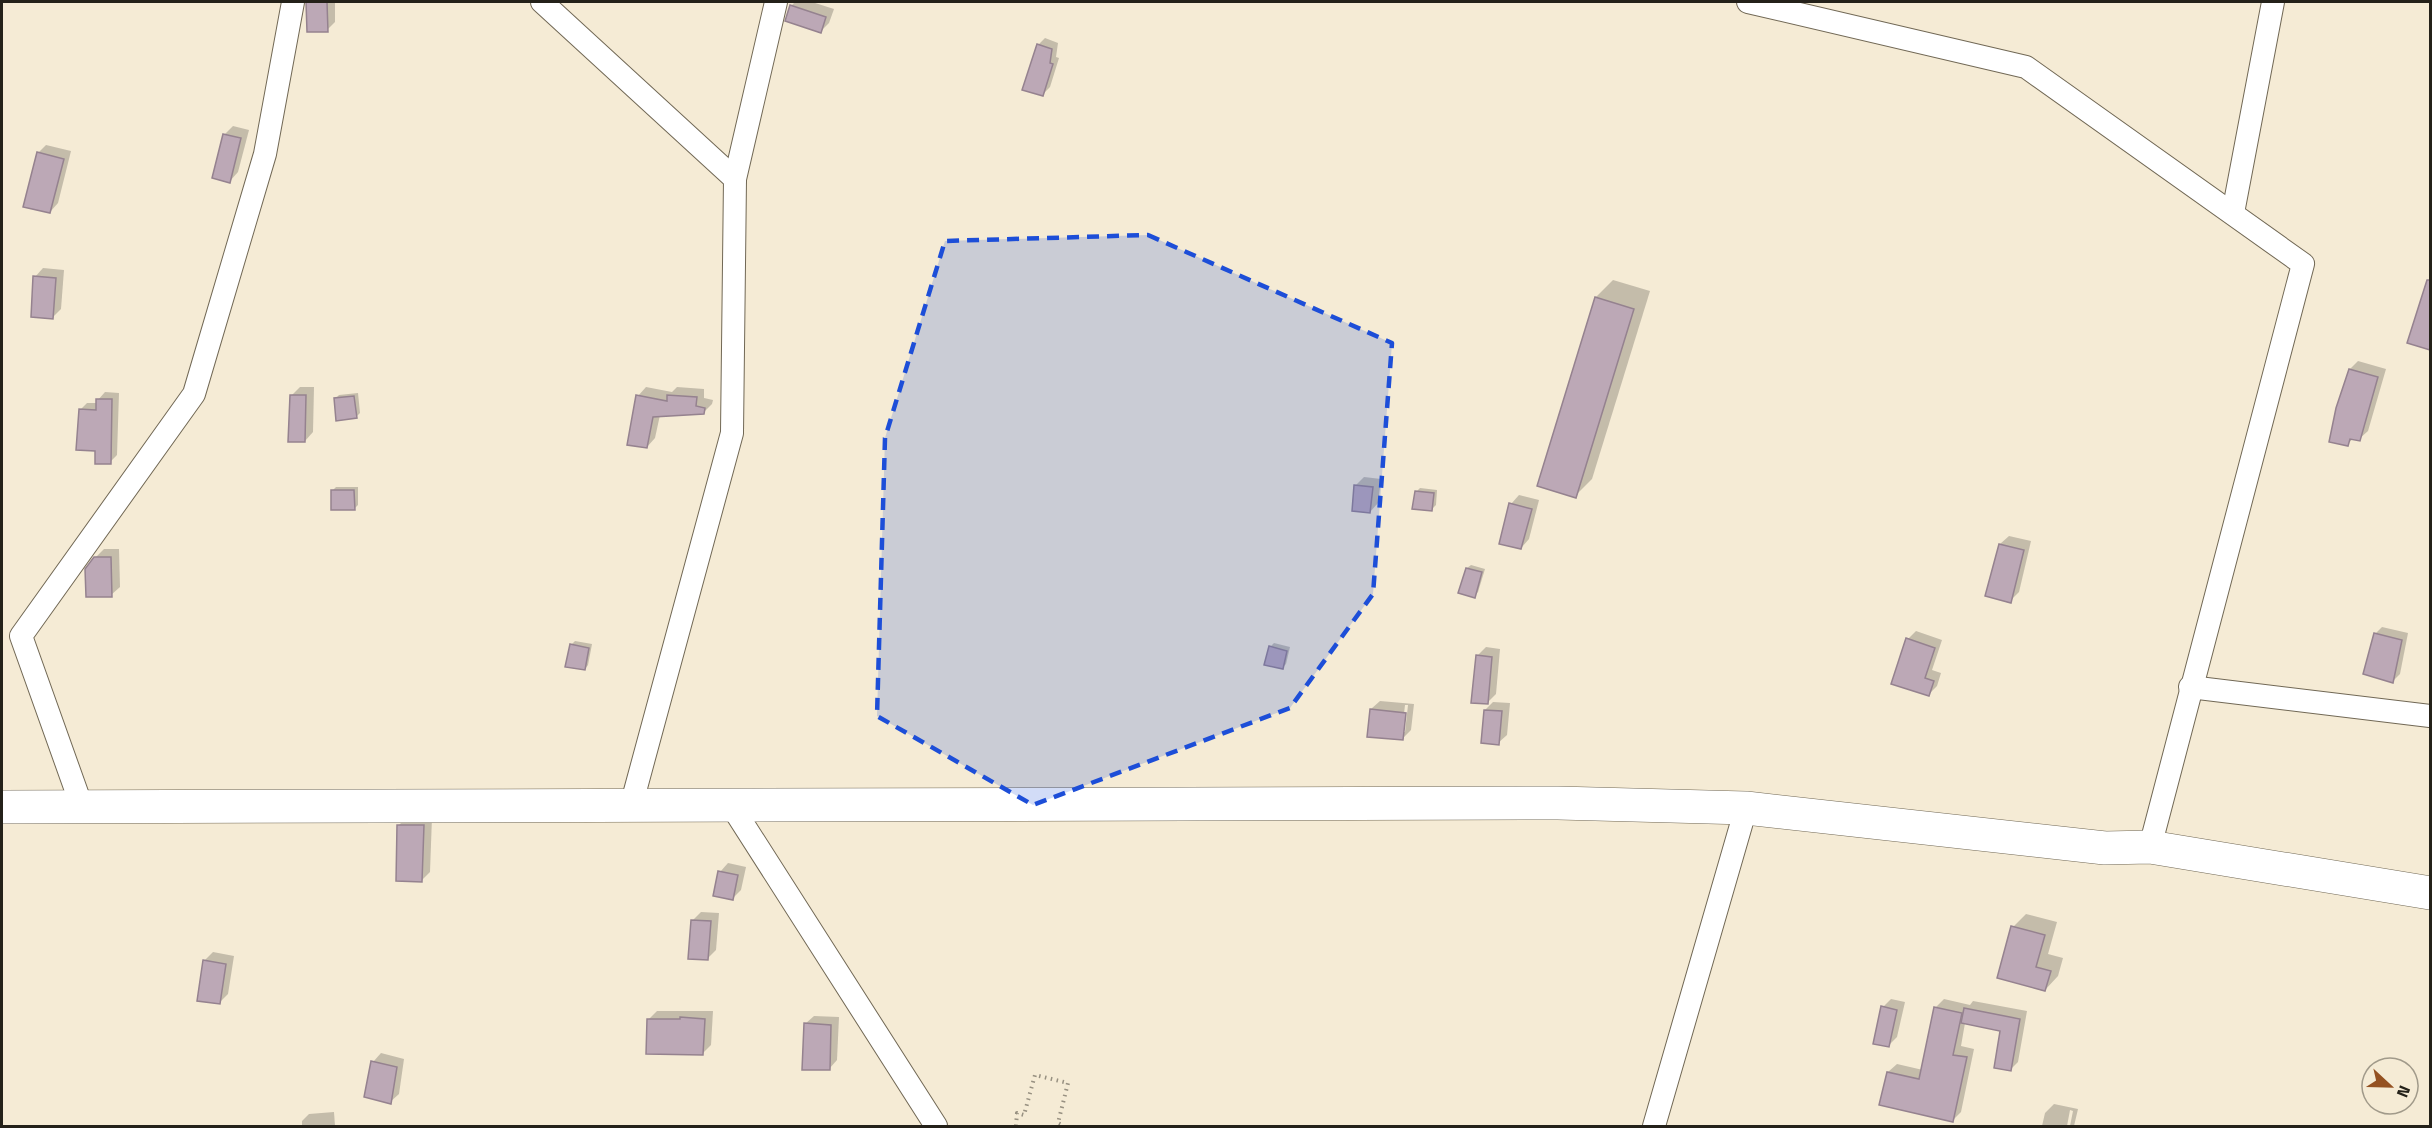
<svg xmlns="http://www.w3.org/2000/svg" width="2432" height="1128" viewBox="0 0 2432 1128" font-family="'Titillium Web',sans-serif">
<style>
.shadow{fill:#0003;fill-rule:evenodd}
.building{fill:#bca8b6;stroke:#95828f;stroke-width:1.5}
.lines{fill:none;stroke-linecap:round;stroke-linejoin:round}
.minor-casing{stroke:#716855;stroke-width:24}
.secondary-casing{stroke:#716855;stroke-width:34}
.path{stroke:#979081;stroke-width:4;stroke-dasharray:1.5 4.5;stroke-linecap:butt}
.minor{stroke:#fff;stroke-width:22}
.secondary{stroke:#fff;stroke-width:33}
.marked{fill:#1d4ed8;fill-opacity:0.2;stroke:#1d4ed8;stroke-width:4.5;stroke-dasharray:12 8;stroke-linejoin:round}
</style>
<rect width="100%" height="100%" fill="#f5ebd5"/>
<g class="shadow">
<path d="M309,2h26v20l-8,8z"/>
<path d="M795,2h17l22,7 -5,14 -8,8 -30,-25z"/>
<path d="M1045,38l13,5 -2,14 3,1 -9,29 -7,7 -5,-49z"/>
<path d="M233,126l16,4 -11,42 -8,9 -6,-46z"/>
<path d="M46,145l25,6 -13,52 -8,9 -12,-59z"/>
<path d="M43,268l21,2 -3,39 -8,8 -18,-40z"/>
<path d="M1613,280l37,11 -58,188 -17,17 21,-199z"/>
<path d="M2430,288v58l-1,2 -5,-53z"/>
<path d="M2358,361l28,8 -18,62 -9,8 -5,-1 -7,6 3,-75z"/>
<path d="M300,387h14l-1,45 -8,9 -14,-45z"/>
<path d="M646,387l26,5 5,-5 27,2v9l9,2 -1,4 -8,8 -44,3 -5,23 -8,9 -9,-51z"/>
<path d="M105,392l14,1 -2,62 -7,7 -14,-12 -16,-40 7,-7h11v-3z"/>
<path d="M358,393l2,20 -4,4 -21,-18 4,-4z"/>
<path d="M1364,477l17,2 -3,24 -8,9 -14,-27z"/>
<path d="M336,487h22v18l-4,4 -22,-18z"/>
<path d="M1420,488l17,2 -1,15 -4,4 -16,-17z"/>
<path d="M1519,495l20,5 -10,39 -8,9 -10,-44z"/>
<path d="M2009,536l22,5 -12,51 -9,9 -10,-57z"/>
<path d="M104,549h15l1,38 -9,8 -16,-37z"/>
<path d="M1471,565l14,4 -7,23 -4,4 -7,-28z"/>
<path d="M2382,627l26,6 -8,41 -7,7 -18,-47z"/>
<path d="M1916,631l26,9 -10,30 9,3 -4,13 -9,9 -20,-56z"/>
<path d="M575,641l17,3 -4,21 -3,4 -14,-24z"/>
<path d="M1274,643l16,4 -4,17 -4,4 -12,-21z"/>
<path d="M1486,647l14,2 -4,45 -9,9 -10,-47z"/>
<path d="M1380,701l34,3 -3,26 -9,9 -31,-30zM1405,705h3l-3,27h-3z"/>
<path d="M1493,702l17,1 -3,32 -9,8 -13,-33z"/>
<path d="M407,817h25l-2,55 -9,9 -22,-56z"/>
<path d="M728,863l18,4 -5,23 -8,8 -13,-26z"/>
<path d="M701,912l18,1 -3,37 -8,8 -16,-37z"/>
<path d="M2026,914l31,8 -9,32 15,4 -5,18 -13,14 -32,-63z"/>
<path d="M213,952l21,4 -6,38 -9,9 -15,-42z"/>
<path d="M1891,999l14,3 -8,35 -9,9 -5,-39z"/>
<path d="M1944,999l26,6 3,-4 54,10 -9,51 -8,8 -8,-40 -37,-7 -4,23 13,3 -13,63 -8,8 -65,-48 9,-8 26,6 12,-62z"/>
<path d="M657,1011h56l-2,34 -9,9 -54,-34z"/>
<path d="M814,1016l25,1 -2,43 -8,9 -24,-45z"/>
<path d="M381,1053l23,6 -5,35 -9,8 -17,-40z"/>
<path d="M2054,1104l24,5 -4,17h-4l3,-15 -3,-1 -3,16h-25l3,-13z"/>
<path d="M334,1112l1,14h-33v-5l7,-7z"/>
</g>
<g class="building">
<path d="M306,2h21l1,30h-21z"/>
<path d="M790,5l36,12 -5,16 -36,-12z"/>
<path d="M1037,44l15,5 -2,14 3,1 -10,32 -21,-6z"/>
<path d="M223,134l18,4 -11,45 -18,-5z"/>
<path d="M37,152l27,7 -14,54 -27,-6z"/>
<path d="M33,276l23,2 -3,41 -22,-2z"/>
<path d="M2427,280h3v70l-23,-7z"/>
<path d="M1595,297l39,12 -58,189 -39,-12z"/>
<path d="M2349,369l29,8 -18,64 -10,-2 -2,7 -19,-4 7,-34z"/>
<path d="M290,395h16l-1,47h-17z"/>
<path d="M636,395l31,6v-6l30,2 -1,9 9,2 -1,6 -51,3 -6,31 -20,-3z"/>
<path d="M354,396l3,22 -21,3 -2,-23z"/>
<path d="M96,399h16l-1,65h-16v-13l-19,-1 3,-41 17,1z"/>
<path d="M1354,485l19,2 -3,26 -18,-2z"/>
<path d="M331,490h23l1,20h-24z"/>
<path d="M1415,491l19,2 -2,18 -20,-2z"/>
<path d="M1509,503l23,6 -11,40 -22,-5z"/>
<path d="M1999,544l25,6 -13,53 -26,-7z"/>
<path d="M94,557h17l1,40h-26l-1,-28z"/>
<path d="M1466,568l16,4 -7,26 -17,-5z"/>
<path d="M2374,633l28,7 -9,43 -30,-9z"/>
<path d="M1906,638l29,10 -10,30 9,3 -5,15 -38,-12z"/>
<path d="M570,644l19,4 -4,22 -20,-3z"/>
<path d="M1269,646l18,5 -4,18 -19,-4z"/>
<path d="M1476,655l16,2 -4,47 -17,-1z"/>
<path d="M1370,709l36,4 -3,27 -36,-3z"/>
<path d="M1484,710l18,1 -3,34 -18,-2z"/>
<path d="M397,825h27l-2,57 -26,-1z"/>
<path d="M718,871l20,4 -5,25 -20,-4z"/>
<path d="M691,920l20,1 -3,39 -20,-1z"/>
<path d="M2011,926l34,9 -9,32 15,4 -6,20 -48,-13z"/>
<path d="M203,960l23,4 -6,40 -23,-3z"/>
<path d="M1881,1006l16,4 -8,37 -16,-3z"/>
<path d="M1934,1007l28,6 -9,42 14,2 -14,65 -74,-17 8,-33 32,7z"/>
<path d="M1964,1008l56,11 -9,52 -17,-3 6,-37 -39,-8z"/>
<path d="M680,1017l25,2 -2,36 -57,-1 1,-35h33z"/>
<path d="M804,1023l27,2 -1,45h-28z"/>
<path d="M371,1061l26,6 -6,37 -27,-7z"/>
</g>
<g class="lines">
<defs>
<g id="minor">
<path d="M542,2l193,177 -3,254 -101,373"/>
<path d="M1748,2l278,65 277,197 -153,583"/>
<path d="M735,179l41,-177"/>
<path d="M2233,213l40,-211"/>
<path d="M2190,687l240,29"/>
<path d="M731,805l205,321"/>
<path d="M82,807l-61,-171 173,-242 71,-240 28,-152"/>
<path d="M1654,1126l92,-318"/>
</g>
<path id="secondary" d="M2,807l1556,-4 188,5 359,40 45,-1 280,46"/>
</defs>
<use href="#minor" class="minor-casing"/>
<use href="#secondary" class="secondary-casing"/>
<path class="path" d="M1016,1126l1,-13 7,2 11,-40 33,8 -10,40 6,3"/>
<use href="#minor" class="minor"/>
<use href="#secondary" class="secondary"/>
</g>
<path class="marked" d="M1148,235l244,108 -19,251 -83,114 -257,97 -156,-89 8,-278 60,-197z"/>
<rect width="2432" height="1128" fill="none" stroke="#242119" stroke-width="6"/>
<g transform="translate(2390 1086) rotate(112)"><circle r="28" fill="#f5ebd5" stroke="#a19a8a" stroke-width="1.5"/>
<path d="M0-4.5L10 22L0 15L-10 22Z" fill="#945121"/>
<text y="-9" font-size="16" font-weight="bold" text-anchor="middle" fill="#242119">N</text>
</g>
</svg>
